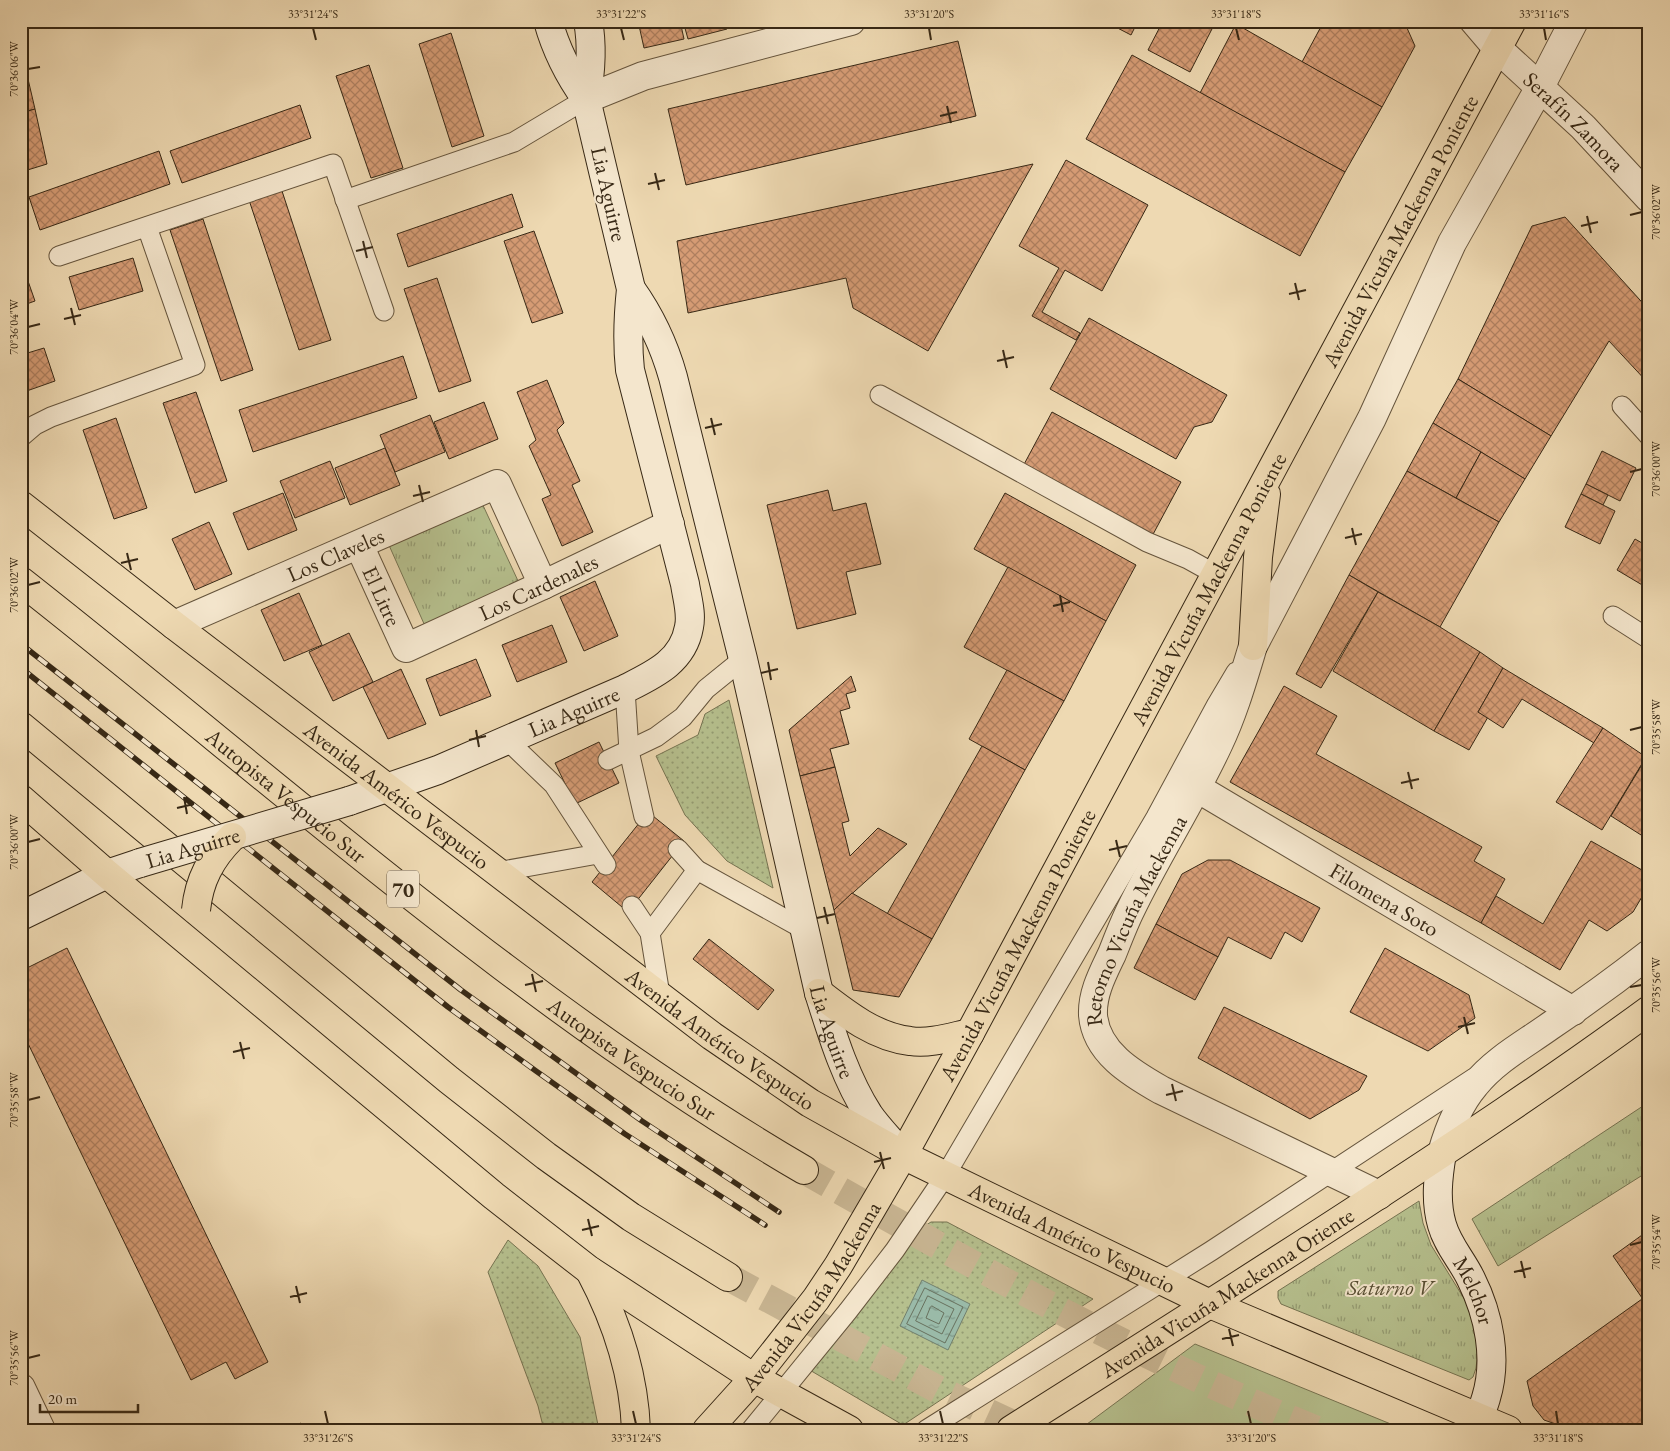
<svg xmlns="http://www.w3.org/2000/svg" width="1670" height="1451" viewBox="0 0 1670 1451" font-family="'EB Garamond',serif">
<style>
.grass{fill:url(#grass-dots);stroke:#767452}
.park{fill:url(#park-tufts);stroke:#767452}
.pitch{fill:#b6c08e;stroke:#767452}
.water{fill:url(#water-ripples);stroke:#72806d}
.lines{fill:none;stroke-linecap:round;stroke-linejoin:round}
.shore{stroke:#68715e;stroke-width:1}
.building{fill:url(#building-cross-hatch);stroke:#372815}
.motorway-tunnel{stroke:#c9b693;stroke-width:28;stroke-dasharray:28 14;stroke-linecap:butt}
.service-casing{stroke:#65543c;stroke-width:21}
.minor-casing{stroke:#65543c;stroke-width:30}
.tertiary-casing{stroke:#65543c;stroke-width:30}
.secondary-casing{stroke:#372815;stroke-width:30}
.primary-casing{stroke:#372815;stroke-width:30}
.motorway-casing{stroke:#372815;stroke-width:30}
.service{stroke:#f4e6cd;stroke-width:19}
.minor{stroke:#f4e6cd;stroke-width:28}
.tertiary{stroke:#f4e6cd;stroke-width:28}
.secondary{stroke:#f4e6cd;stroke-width:28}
.primary{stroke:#eed9b2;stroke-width:28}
.motorway{stroke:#eed9b2;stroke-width:28}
.rail-casing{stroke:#372815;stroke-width:5.5}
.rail{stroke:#f4e6cd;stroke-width:4;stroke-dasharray:11;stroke-linecap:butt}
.secondary-bridge-casing{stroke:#372815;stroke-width:30;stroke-linecap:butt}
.primary-bridge-casing{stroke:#372815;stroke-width:30;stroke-linecap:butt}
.secondary-bridge{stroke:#f4e6cd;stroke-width:28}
.primary-bridge{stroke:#eed9b2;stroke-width:28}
.ticks{fill:none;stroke:#372815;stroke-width:2}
.labels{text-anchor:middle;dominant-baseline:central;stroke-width:4;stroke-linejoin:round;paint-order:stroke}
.shield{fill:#f4e6cd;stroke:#70614c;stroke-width:1}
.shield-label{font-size:21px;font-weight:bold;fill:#372815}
.street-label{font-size:22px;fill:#372815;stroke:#f4e6cd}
.park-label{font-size:22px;font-style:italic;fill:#574e33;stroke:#f4e6cd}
.neatline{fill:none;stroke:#372815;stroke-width:2}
.ticks-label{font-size:12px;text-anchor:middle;fill:#372815}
</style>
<defs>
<pattern id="grass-dots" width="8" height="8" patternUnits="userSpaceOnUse" patternTransform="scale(1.25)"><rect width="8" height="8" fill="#b6c08e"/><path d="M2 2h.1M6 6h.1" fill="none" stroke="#959c73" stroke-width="1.8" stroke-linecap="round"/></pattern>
<pattern id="park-tufts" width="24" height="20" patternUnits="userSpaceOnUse" patternTransform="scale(1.25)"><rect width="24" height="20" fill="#b6c08e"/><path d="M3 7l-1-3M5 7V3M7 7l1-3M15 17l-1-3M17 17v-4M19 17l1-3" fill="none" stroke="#959c73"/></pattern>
<pattern id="water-ripples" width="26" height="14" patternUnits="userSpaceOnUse" patternTransform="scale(1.25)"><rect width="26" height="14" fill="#9abaa8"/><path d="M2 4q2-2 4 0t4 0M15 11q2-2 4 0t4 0" fill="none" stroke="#7e9788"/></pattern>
<pattern id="building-cross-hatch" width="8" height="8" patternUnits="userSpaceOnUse" patternTransform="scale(1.25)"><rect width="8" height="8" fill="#d69c75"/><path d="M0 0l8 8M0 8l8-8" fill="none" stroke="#ae7f5f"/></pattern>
</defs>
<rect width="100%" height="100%" fill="#eed9b2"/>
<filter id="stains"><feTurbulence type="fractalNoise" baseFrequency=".004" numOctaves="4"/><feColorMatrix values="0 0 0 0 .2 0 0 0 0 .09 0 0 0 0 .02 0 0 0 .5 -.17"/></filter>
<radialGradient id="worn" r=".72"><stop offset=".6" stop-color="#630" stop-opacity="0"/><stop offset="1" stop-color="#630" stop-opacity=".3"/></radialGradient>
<g class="grass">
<path d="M729,700l44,188 -46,-27 -42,-46 -29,-59 42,-21 7,-21z"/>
<path d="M931,1222h16l146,77 -190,126 -95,-56 102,-134z"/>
<path d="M508,1240l30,26 42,71 19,93h-55l-6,-24 -50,-134z"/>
</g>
<g class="park">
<path d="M481,501l38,82 -94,43 -37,-83z"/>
<path d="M1649,1102v69l-151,95 -26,-47z"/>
<path d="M1419,1201l4,22 8,22 37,60 11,37 -3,26 -3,9 -4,3 -188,-76 -3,-6v-7z"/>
</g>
<path class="pitch" d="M1195,1344l208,85v1h-324z"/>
<path class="water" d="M922,1280l48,24 -22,46 -48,-24z"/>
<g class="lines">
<g class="shore">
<path d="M925,1288l38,19 -18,36 -38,-19z"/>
<path d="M928,1296l26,13 -12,25 -26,-13z"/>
<path d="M932,1306l12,7 -5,11 -13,-6 4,-10z"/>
</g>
</g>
<g class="building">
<path d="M638,21h42l4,18 -40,9z"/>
<path d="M683,21h42l2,8 -39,10z"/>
<path d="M1104,21h34l-7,14z"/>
<path d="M1163,21h43l8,4 -24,47 -42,-22z"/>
<path d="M1324,21h69l14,7 8,18 -33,61 -80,-45z"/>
<path d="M1236,24l146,83 -37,65 -145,-79z"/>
<path d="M451,33l33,103 -32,11 -33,-103z"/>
<path d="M958,41l18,75 -290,69 -18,-76z"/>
<path d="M21,49l14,60 -14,4z"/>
<path d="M1132,55l213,117 -45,84 -214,-117z"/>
<path d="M369,65l34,103 -32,10 -35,-102z"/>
<path d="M300,105l11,33 -129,45 -12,-32z"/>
<path d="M35,109l12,55 -26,8v-59z"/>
<path d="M159,151l11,33 -130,46 -11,-33z"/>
<path d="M1066,160l82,45 -46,86 -37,-21 -23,42 38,21 -4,7 -44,-24 27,-48 -40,-22z"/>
<path d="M1033,164l-105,187 -75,-43 -7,-30 -158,35 -11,-72z"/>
<path d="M281,188l50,152 -32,10 -50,-150z"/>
<path d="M512,194l11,33 -115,40 -11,-33z"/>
<path d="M1565,217l84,93v74l-40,-43 -58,95 -93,-57 74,-153z"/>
<path d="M203,219l50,151 -32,11 -51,-151z"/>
<path d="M534,231l29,82 -31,10 -28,-82z"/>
<path d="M133,258l10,33 -64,19 -10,-33z"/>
<path d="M21,261l14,40 -14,5z"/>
<path d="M437,278l34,103 -32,11 -35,-103z"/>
<path d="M1089,318l138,77 -15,27 -18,5 -18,32 -126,-70z"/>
<path d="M44,348l11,33 -34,12v-38z"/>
<path d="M403,356l14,42 -164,54 -14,-42z"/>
<path d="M1458,379l93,57 -26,43 -92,-56z"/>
<path d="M547,380l17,43 -7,7 23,51 -8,4 21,47 -31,14 -20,-47 9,-4 -22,-49 7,-6 -19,-48z"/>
<path d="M196,392l31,89 -32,12 -32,-90z"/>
<path d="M484,402l14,37 -49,20 -15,-37z"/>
<path d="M1052,412l129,70 -31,58 -129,-70z"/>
<path d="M430,415l15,37 -50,20 -15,-37z"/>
<path d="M116,418l31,90 -33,11 -31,-89z"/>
<path d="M1433,423l48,29 -25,46 -49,-27z"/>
<path d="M385,448l15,37 -50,20 -15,-37z"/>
<path d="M1602,451l34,17 -16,33 -34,-17z"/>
<path d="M1481,452l44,27 -26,43 -43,-24z"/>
<path d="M330,461l15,37 -50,20 -15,-37z"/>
<path d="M1407,471l92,51 -59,105 -91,-52z"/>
<path d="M1586,484l22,11 -5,10 -22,-11z"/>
<path d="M828,490l5,21 33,-8 15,61 -35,8 10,42 -59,15 -30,-124z"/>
<path d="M283,493l14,37 -49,20 -15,-37z"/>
<path d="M1005,493l131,72 -30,56 -132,-72z"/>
<path d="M1581,494l34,17 -15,33 -35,-17z"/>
<path d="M209,522l23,52 -37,16 -23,-51z"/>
<path d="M1635,539l14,8v42l-32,-19z"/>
<path d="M1008,567l98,54 -42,80 -100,-54z"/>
<path d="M1349,575l29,17 -57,96 -25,-14z"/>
<path d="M595,581l23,55 -34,15 -24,-54z"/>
<path d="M1378,592l62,35 40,25 -46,79 -101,-60z"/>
<path d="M299,593l23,52 -38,16 -23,-51z"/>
<path d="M552,625l15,37 -50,20 -15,-37z"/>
<path d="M349,633l24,49 -40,19 -24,-49z"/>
<path d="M1480,652l23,16 -25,44 10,5 -19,33 -35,-19z"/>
<path d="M476,659l15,37 -51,20 -14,-37z"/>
<path d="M1503,668l100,60 -9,15 -72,-44 -19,29 -25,-16z"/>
<path d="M401,669l25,55 -38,15 -25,-52z"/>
<path d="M1007,670l57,31 -39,69 -56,-31z"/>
<path d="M851,676l5,15 -10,3 4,14 -10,3 9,33 -19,5 5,18 -35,9 -11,-46z"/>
<path d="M1284,686l53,30 -21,38 166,93 -8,14 31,18 -24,44 -251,-141z"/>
<path d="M1603,728l43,29 -44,73 -46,-28z"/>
<path d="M599,742l20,41 -44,21 -20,-41z"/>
<path d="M982,746l43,24 -93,169 -45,-25z"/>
<path d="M1649,753v87l-38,-24z"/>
<path d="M835,767l14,54 -7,2 8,33 28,-28 29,16 -73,66 -34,-134z"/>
<path d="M648,812l36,29 -56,71 -36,-30z"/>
<path d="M1591,841l58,33v11l-16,27 -26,19 -18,-11 -29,50 -79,-47 15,-27 47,28z"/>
<path d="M1208,860h22l90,48 -18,34 -17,-10 -14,27 -43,-22 -10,20 -62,-33 26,-50z"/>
<path d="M852,893l80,46 -33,58 -46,-7 -19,-80z"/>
<path d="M1156,924l62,33 -23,43 -61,-32z"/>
<path d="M709,939l65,51 -16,20 -65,-51z"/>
<path d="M67,948l201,414 -33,17 -9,-17 -35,18 -170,-351v-58z"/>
<path d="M1385,948l84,47 6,23 -47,33 -78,-39z"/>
<path d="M1224,1007l143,69 -8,14 -49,29 -112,-61z"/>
<path d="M1649,1230v78l-36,-52z"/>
<path d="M1642,1299l7,9v122h-76l-29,-10 -11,-14 -6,-25z"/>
<path d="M301,1423l4,7h-17z"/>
</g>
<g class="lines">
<g class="motorway-tunnel">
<path d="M804,1170c167,95 335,188 513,260"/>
<path d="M728,1277l211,113 87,40"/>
</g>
<defs>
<g id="service">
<path d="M345,200l169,-58 72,-43"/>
<path d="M59,256l274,-92 51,147"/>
<path d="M880,395l267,147 41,17 27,15"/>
<path d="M1622,406l27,30"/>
<path d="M21,437l14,-12 16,-8 144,-52 -48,-138"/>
<path d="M1613,616l36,23"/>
<path d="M625,689l4,62 15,66"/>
<path d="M506,739l48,46 52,80"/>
<path d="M608,760l48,-23 27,-20 23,-28 37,-30"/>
<path d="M678,849l19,21 108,60"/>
<path d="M497,872l101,-18"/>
<path d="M632,906l18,27 10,62"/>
<path d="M650,933l47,-63"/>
<path d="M751,1430l97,-119 47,-61 50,-74 211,-359 61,-113 19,-32"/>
<path d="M926,1430l285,-179 263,-173"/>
</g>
<g id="minor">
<path id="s1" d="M1474,21l23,27 86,79 66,71"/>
<path d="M586,99l57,-23 208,-55"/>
<path id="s2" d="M359,545l47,103 137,-63 127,-61"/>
<path id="s3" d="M174,625l323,-141 46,101"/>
<path id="s4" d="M1197,788l376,223"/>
<path d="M1442,1153c7,-25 16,-48 33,-68 20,-25 50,-41 75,-59 34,-23 67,-47 99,-72"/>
<path id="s5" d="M1379,1195l-218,-105c-30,-17 -65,-38 -68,-75 -1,-22 10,-42 19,-61 6,-15 12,-31 19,-45 27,-56 61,-108 87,-164 15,-31 25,-66 35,-99l119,-228 80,-175 88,-156 34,-66"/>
</g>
<path id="tertiary" d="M21,1388l20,42"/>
<g id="secondary">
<path d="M586,99c5,-27 7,-51 2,-78"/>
<path id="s6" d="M631,289c20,28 33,56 42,88l70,282 76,334c13,41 26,85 50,122 9,13 22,26 32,38"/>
<path id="s7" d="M349,801l89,-31 187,-81c28,-14 58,-27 64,-62 3,-14 -2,-29 -4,-43l-55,-214c-3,-28 -2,-53 1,-81l-45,-190c-18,-25 -30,-49 -38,-78"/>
<path d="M21,916l86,-42 33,-11"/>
<path id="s8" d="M1442,1153c-4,24 -7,48 0,72 6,21 20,35 29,54 18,36 27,80 15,119 -3,11 -8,21 -13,32"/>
</g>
<g id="primary">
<path id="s9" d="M21,505l153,120 538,411 98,67 93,52 307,149 298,126"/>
<path d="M1253,646l5,-89 8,-63"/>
<path d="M21,799l86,75 387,322 95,74 165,108 95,52"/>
<path d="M819,993c27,21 56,44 91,48 20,3 41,-4 60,-8"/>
<path d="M590,1271c26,49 44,103 46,159"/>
<path id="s10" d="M707,1430l47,-52 62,-79 22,-33 65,-111 67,-122 542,-1012"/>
<path id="s11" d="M1011,1430c117,-74 234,-148 349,-223 98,-64 195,-128 289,-197"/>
</g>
<g id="motorway">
<path id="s12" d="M21,581c257,202 501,424 783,589"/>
<path d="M21,726l428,354 97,76 85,61 97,60"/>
</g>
</defs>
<use href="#service" class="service-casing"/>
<use href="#minor" class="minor-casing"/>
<use href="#tertiary" class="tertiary-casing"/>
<use href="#secondary" class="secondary-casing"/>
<use href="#primary" class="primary-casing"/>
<use href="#motorway" class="motorway-casing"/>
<use href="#service" class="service"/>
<use href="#minor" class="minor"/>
<use href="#tertiary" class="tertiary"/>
<use href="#secondary" class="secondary"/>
<use href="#primary" class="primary"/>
<use href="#motorway" class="motorway"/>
<defs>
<g id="rail">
<path d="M21,644l440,346 181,131 137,91"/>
<path d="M21,668l427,339 88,64 89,63 140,91"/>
</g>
</defs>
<use href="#rail" class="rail-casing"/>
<use href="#rail" class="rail"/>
<defs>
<g id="secondary-bridge">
<path id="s13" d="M140,863l209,-62"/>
</g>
<path id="primary-bridge" d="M196,910c3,-30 15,-52 36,-73"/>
</defs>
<use href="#secondary-bridge" class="secondary-bridge-casing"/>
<use href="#primary-bridge" class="primary-bridge-casing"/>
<use href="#secondary-bridge" class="secondary-bridge"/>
<use href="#primary-bridge" class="primary-bridge"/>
</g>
<path class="ticks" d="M313,28l3,12M621,28l3,12M929,28l2,12M1236,28l3,12M1544,28l2,12M28,69l12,-2M947,106l4,17M940,116l17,-4M655,173l4,17M648,184l17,-4M1630,215l12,-3M1587,216l4,17M1581,226l17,-4M363,241l4,17M356,251l17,-4M1295,283l4,17M1289,294l17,-4M71,308l4,17M64,319l17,-4M28,327l12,-3M1003,350l4,18M997,361l17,-4M711,418l4,17M705,428l17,-4M1630,472l12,-3M419,485l4,17M413,496l17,-4M1352,528l4,17M1345,538l17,-4M127,553l4,17M121,563l17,-4M28,585l12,-3M1060,595l3,17M1053,606l17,-4M768,662l3,18M761,673l17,-4M476,730l3,17M1630,730l12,-3M469,740l17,-4M1408,772l4,17M1401,783l18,-4M184,797l3,17M177,808l17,-4M1116,840l4,17M28,842l12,-3M1109,850l18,-4M824,907l4,17M817,918l18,-4M532,974l4,18M525,985l18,-4M1630,987l12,-2M1464,1017l4,17M1458,1027l17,-4M240,1042l4,17M233,1052l17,-4M1172,1084l4,17M1166,1095l17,-4M28,1100l12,-3M880,1152l4,17M874,1162l17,-4M588,1219l4,17M582,1230l17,-4M1630,1245l12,-3M1521,1261l4,17M1514,1272l17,-4M296,1286l4,17M290,1297l17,-4M1229,1329l4,17M1222,1339l17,-4M28,1358l12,-3M325,1411l3,13M633,1411l3,13M940,1411l3,13M1248,1411l3,13M1556,1411l2,13"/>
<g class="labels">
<rect class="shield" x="387" y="870.5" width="32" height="37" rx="4"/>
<g class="shield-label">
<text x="403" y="889">70</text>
</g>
<g class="street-label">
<text stroke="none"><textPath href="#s1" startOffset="142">Serafín Zamora</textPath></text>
<text transform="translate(609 194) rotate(77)">Lia Aguirre</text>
<text stroke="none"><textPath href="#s10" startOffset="1388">Avenida Vicuña Mackenna Poniente</textPath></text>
<text stroke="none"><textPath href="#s3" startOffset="176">Los Claveles</textPath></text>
<text stroke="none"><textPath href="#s2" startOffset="259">Los Cardenales</textPath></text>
<text stroke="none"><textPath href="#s10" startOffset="982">Avenida Vicuña Mackenna Poniente</textPath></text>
<text stroke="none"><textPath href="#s2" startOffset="56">El Litre</textPath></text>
<text stroke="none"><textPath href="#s7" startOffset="242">Lia Aguirre</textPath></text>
<text stroke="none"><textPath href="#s12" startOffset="341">Autopista Vespucio Sur</textPath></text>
<text stroke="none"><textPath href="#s9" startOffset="475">Avenida Américo Vespucio</textPath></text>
<text stroke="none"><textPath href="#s13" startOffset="55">Lia Aguirre</textPath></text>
<text stroke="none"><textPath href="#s4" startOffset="218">Filomena Soto</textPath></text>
<text stroke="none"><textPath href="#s5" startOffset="451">Retorno Vicuña Mackenna</textPath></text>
<text stroke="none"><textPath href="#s10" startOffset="578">Avenida Vicuña Mackenna Poniente</textPath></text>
<text stroke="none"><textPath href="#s6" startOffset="772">Lia Aguirre</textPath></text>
<text stroke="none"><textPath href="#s9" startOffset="880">Avenida Américo Vespucio</textPath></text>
<text stroke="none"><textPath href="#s12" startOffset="776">Autopista Vespucio Sur</textPath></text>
<text stroke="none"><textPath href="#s9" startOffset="1285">Avenida Américo Vespucio</textPath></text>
<text stroke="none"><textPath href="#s11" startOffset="256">Avenida Vicuña Mackenna Oriente</textPath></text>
<text stroke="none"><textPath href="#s8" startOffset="146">Melchor</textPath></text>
<text stroke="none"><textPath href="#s10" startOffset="170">Avenida Vicuña Mackenna</textPath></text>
</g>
<g class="park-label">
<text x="1390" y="1287">Saturno V</text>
</g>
</g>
<rect width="1670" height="1451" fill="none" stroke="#eed9b2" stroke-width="55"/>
<path d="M40 1404v8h98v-8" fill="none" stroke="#372815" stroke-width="2.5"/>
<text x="48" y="1404" font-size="15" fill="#372815" stroke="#f4e6cd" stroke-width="4" paint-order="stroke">20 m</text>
<rect x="28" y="28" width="1614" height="1396" class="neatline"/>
<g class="ticks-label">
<text x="313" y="18">33°31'24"S</text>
<text x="621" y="18">33°31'22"S</text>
<text x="929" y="18">33°31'20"S</text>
<text x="1236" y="18">33°31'18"S</text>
<text x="1544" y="18">33°31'16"S</text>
<text transform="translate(14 69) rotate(-90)" y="4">70°36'06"W</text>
<text transform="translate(1656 212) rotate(-90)" y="4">70°36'02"W</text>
<text transform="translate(14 327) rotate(-90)" y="4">70°36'04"W</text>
<text transform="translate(1656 469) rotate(-90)" y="4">70°36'00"W</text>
<text transform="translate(14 585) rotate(-90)" y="4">70°36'02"W</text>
<text transform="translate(1656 727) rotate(-90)" y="4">70°35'58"W</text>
<text transform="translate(14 842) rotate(-90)" y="4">70°36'00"W</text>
<text transform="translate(1656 985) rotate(-90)" y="4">70°35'56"W</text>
<text transform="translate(14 1100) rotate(-90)" y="4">70°35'58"W</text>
<text transform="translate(1656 1242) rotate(-90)" y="4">70°35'54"W</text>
<text transform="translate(14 1358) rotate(-90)" y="4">70°35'56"W</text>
<text x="328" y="1442">33°31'26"S</text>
<text x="636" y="1442">33°31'24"S</text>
<text x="943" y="1442">33°31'22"S</text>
<text x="1251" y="1442">33°31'20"S</text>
<text x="1558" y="1442">33°31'18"S</text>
</g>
<rect width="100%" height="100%" filter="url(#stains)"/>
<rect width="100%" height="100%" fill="url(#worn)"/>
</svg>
